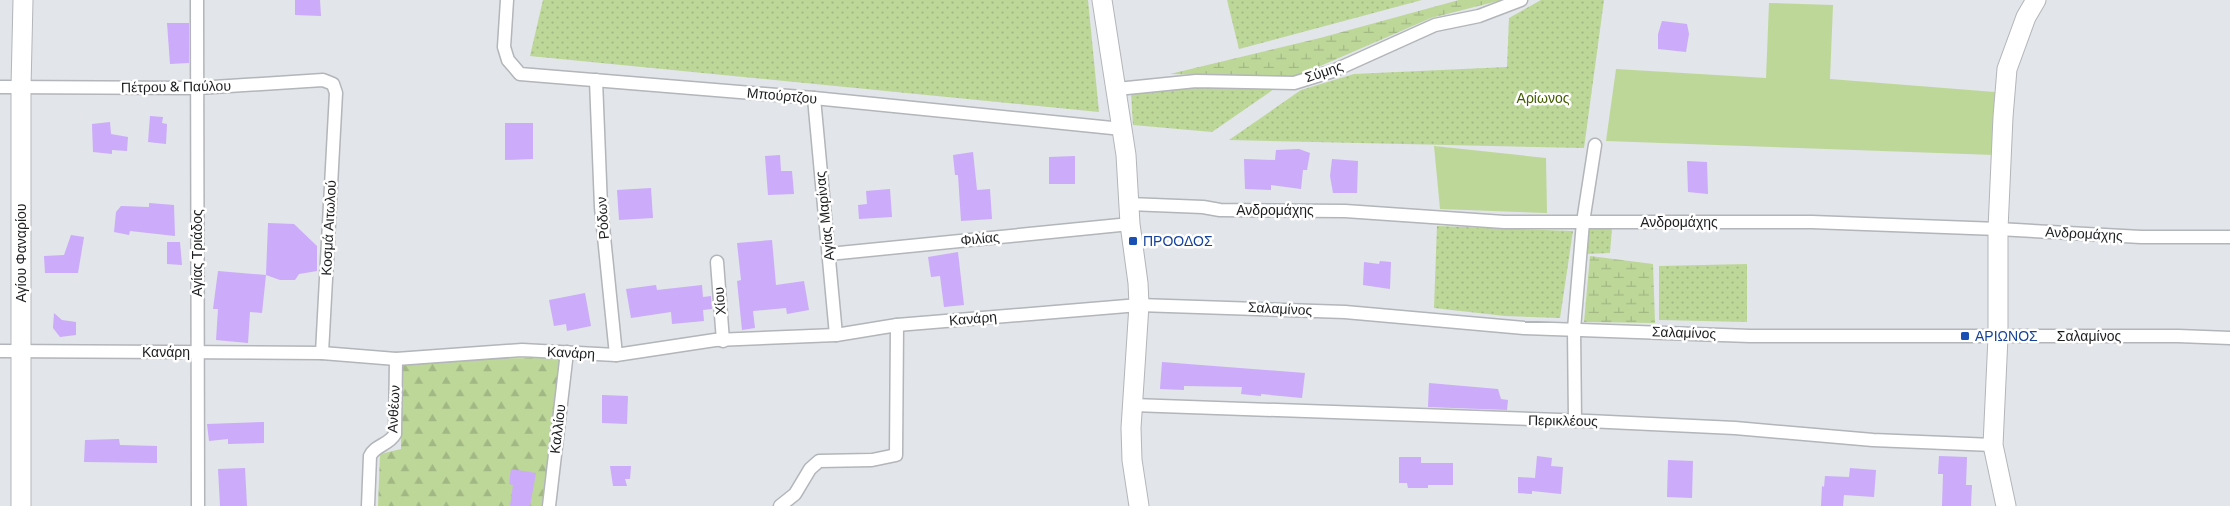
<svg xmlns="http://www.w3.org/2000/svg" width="2230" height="506" viewBox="0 0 2230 506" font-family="Rubik,sans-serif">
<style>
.green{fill:#bdd799}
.forest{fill:url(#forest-firs)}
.wetland{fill:url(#wetland-marsh)}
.park{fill:url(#park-dots)}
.building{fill:#cbabfa}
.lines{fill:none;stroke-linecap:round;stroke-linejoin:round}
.street-casing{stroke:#b2b5b9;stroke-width:15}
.secondary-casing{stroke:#b2b5b9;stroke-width:21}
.street{stroke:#fff;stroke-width:12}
.secondary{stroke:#fff;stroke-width:19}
.transit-dot{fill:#1a4fb4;stroke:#fff;stroke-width:2}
.labels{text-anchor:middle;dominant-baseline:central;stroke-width:5;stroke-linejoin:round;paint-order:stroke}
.street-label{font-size:14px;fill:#1d1e20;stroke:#fff}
.park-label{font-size:14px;fill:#425e00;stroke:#fff}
.transit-label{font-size:14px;fill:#164399;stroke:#fff;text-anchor:start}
</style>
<defs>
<pattern id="forest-firs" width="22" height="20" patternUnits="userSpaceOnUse" patternTransform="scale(1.25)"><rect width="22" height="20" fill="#bdd799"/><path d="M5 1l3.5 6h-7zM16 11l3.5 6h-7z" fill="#a2b884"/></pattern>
<pattern id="wetland-marsh" width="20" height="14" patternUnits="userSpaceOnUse" patternTransform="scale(1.25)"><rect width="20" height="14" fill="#bdd799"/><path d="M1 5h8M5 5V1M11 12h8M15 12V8" fill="none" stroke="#a2b884"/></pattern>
<pattern id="park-dots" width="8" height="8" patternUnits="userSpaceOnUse" patternTransform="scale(1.25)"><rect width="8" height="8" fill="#bdd799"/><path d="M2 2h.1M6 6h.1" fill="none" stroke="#a2b884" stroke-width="1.8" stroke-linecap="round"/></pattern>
</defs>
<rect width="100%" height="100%" fill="#e2e5e9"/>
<g class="green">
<path d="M1769,3l64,2 -3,74 165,13 -1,63 -388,-14 10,-72 150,9z"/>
<path d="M1434,146l112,12 1,55 -107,-4z"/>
</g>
<path class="forest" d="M561,358l-18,148h-165l2,-52 21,-5 -1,-90z"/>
<g class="wetland">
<path d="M1459,0h43l-71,18 -136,59 -125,-3 150,-36z"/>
<path d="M1590,256l63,8 2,59 -71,-1z"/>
</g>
<g class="park">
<path d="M543,0h545l11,112 -569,-56z"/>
<path d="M1227,0h195l-183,49z"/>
<path d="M1541,0h63l-20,148 -355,-8 72,-50 53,-16 153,-7 2,-49z"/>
<path d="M1205,86l72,1 -65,45 -79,-7 -2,-32z"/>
<path d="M1437,226l136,5 -13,87 -55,-2 -71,-8z"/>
<path d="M1588,228h24l-2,25 -24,1z"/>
<path d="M1747,264v58l-88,-2v-54z"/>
</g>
<g class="building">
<path d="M295,0h25l1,16 -26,-1z"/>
<path d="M1662,21l25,3 2,10 -3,18 -28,-3v-15z"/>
<path d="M167,23h22v40l-19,1z"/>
<path d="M150,116l13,1 -1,6 5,1 -1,20 -18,-2z"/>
<path d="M110,122l1,12 17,3 -1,14 -15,-1v4l-19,-2 -1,-28z"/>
<path d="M505,123h28v36l-28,1z"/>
<path d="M1299,149l11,4 -3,17h-4l-2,19 -30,-4v5l-26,-1 -1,-30 31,1 1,-10z"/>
<path d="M973,152l4,38 13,-1 2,30 -31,2 -3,-46h-3l-2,-20z"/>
<path d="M780,155l1,16h11l2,23 -26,1 -3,-39z"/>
<path d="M1075,156v28h-26v-27z"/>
<path d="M1332,159l26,2 -1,32h-24l-3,-17z"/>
<path d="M1687,161l20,1 1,32 -20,-2z"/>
<path d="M651,188l2,30 -34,2 -2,-30z"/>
<path d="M890,189l2,28 -33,2 -1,-14 9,-1 -1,-13z"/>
<path d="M149,203l25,2 1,31 -45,-5 -1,4 -15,-3 2,-20 5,-6 28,1z"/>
<path d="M268,223l26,1 23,22v25l-18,3 -4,6h-15l-14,-5z"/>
<path d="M71,235l13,2 -6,36h-33l-1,-17 20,-1z"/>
<path d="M772,240l4,45 28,-4 5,29 -22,4 -1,-6 -33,3 2,17 -13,2 -5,-49 4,-1 -4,-37z"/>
<path d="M167,242h13l2,23 -15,-1z"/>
<path d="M958,252l6,53 -20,2 -4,-31 -9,1 -3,-20z"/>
<path d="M1380,261l11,1 -1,27 -27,-4 1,-23 15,2z"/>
<path d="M218,271l48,4 -4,38 -12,-1 -2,31 -32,-3 2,-31h-5z"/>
<path d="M656,285l1,5 45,-5 1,12 8,-1 1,13 -9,1 1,11 -32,3 -1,-12 -40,6 -5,-29z"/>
<path d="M585,293l6,33 -24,5 -1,-7 -12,2 -5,-26z"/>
<path d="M54,313l8,7 14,2v13l-16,2 -7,-9z"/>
<path d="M1162,362l143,11 -3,25 -41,-4v2l-20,-2 1,-7 -58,-1v4l-24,-1z"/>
<path d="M1429,383l69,6 3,10 7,1 -1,10 -79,-3z"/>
<path d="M602,395l26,1 -1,28 -25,-1z"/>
<path d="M264,422v21l-36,1v-5l-19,2 -2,-17z"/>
<path d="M119,439l1,6 37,1v17l-73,-1 1,-22z"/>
<path d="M1537,456l15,2 -1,8 12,1 -2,27 -29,-3v3l-14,-1v-16l17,1z"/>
<path d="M1939,456l28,1 -1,28h6l-1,21h-29l1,-32h-5z"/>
<path d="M1399,457h22v6h32v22h-25v3h-20l-1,-5h-8z"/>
<path d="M1668,460l25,1 -1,37 -25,-1z"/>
<path d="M610,466h21l-1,13h-5l2,7h-14z"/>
<path d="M245,468l2,38h-27l-2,-37z"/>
<path d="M1850,468l26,2 -2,27 -30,-2 -1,11h-22l1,-20 2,1 1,-11 24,1z"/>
<path d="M511,469l25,4 -6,33h-20l3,-21 -4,-1z"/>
</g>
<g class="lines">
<defs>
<g id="street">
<path d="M197,0l1,506"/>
<path d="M507,0l-3,47 4,13 12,14 294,24 308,31"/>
<path d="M596,80l5,127 15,148"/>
<path d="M0,87l198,1 125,-8 10,4 3,9 -14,260"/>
<path d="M1117,89l79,-8 98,2 39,-12 102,-46 44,-9 42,-16"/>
<path d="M814,98l22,237"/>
<path d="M1129,204l74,3 17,3 125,1 159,11h308l186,7 143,8h89"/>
<path d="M829,254l301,-30"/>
<path d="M717,262l6,79"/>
<path d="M0,351l322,2 74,6 126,-9 94,5 99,-15 121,-5 61,-10 242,-20 206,7 179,16 226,8h428l52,2"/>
<path d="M1133,405l455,16 147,7 138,12 120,5"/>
<path d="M1575,421l-1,-92 9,-107 12,-77"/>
<path d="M368,506l2,-50c5,-11 19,-11 25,-22l1,-75"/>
<path d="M549,506l18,-154"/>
<path d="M780,506l15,-12 15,-25 9,-8 53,-1 24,-5 1,-130"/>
</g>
<g id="secondary">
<path d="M1102,0l24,155 4,69 8,59 1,22 -8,123 1,32 7,46"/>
<path d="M21,506v-419l2,-87"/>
<path d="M2006,506l-13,-61 5,-108v-108l5,-112 4,-48 19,-52 10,-17"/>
</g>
</defs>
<use href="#street" class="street-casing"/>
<use href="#secondary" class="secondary-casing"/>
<use href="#street" class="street"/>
<use href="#secondary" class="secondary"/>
</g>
<g class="transit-dot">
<rect x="1128" y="236" width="10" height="10" rx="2.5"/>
<rect x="1960" y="331" width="10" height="10" rx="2.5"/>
</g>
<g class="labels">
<g class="street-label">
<text transform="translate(1324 72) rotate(-19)">Σύμης</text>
<text transform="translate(176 87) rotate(-1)">Πέτρου &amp; Παύλου</text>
<text transform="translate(782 96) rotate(5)">Μπούρτζου</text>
<text x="1275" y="210">Ανδρομάχης</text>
<text transform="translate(825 216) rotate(-96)">Αγίας Μαρίνας</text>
<text transform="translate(603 218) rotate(-94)">Ρόδων</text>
<text x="1679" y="222">Ανδρομάχης</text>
<text transform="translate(329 228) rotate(-87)">Κοσμά Αιτωλού</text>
<text transform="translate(2084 234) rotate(3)">Ανδρομάχης</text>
<text transform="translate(980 239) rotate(-6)">Φιλίας</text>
<text transform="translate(21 253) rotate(-90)">Αγίου Φαναρίου</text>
<text transform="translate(197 253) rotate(-90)">Αγίας Τριάδος</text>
<text transform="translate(720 301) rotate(-95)">Χίου</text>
<text transform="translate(1280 309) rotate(3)">Σαλαμίνος</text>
<text transform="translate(973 319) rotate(-5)">Κανάρη</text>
<text transform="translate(1684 333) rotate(2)">Σαλαμίνος</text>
<text x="2089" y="336">Σαλαμίνος</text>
<text x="166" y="352">Κανάρη</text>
<text transform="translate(571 353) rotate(3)">Κανάρη</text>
<text transform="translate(394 409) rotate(-87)">Ανθέων</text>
<text transform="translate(1563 421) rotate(1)">Περικλέους</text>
<text transform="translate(558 429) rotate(-83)">Καλλίου</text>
</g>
<g class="park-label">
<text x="1543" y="98">Αρίωνος</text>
</g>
<g class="transit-label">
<text x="1143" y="241">ΠΡΟΟΔΟΣ</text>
<text x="1975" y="336">ΑΡΙΩΝΟΣ</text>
</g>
</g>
</svg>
